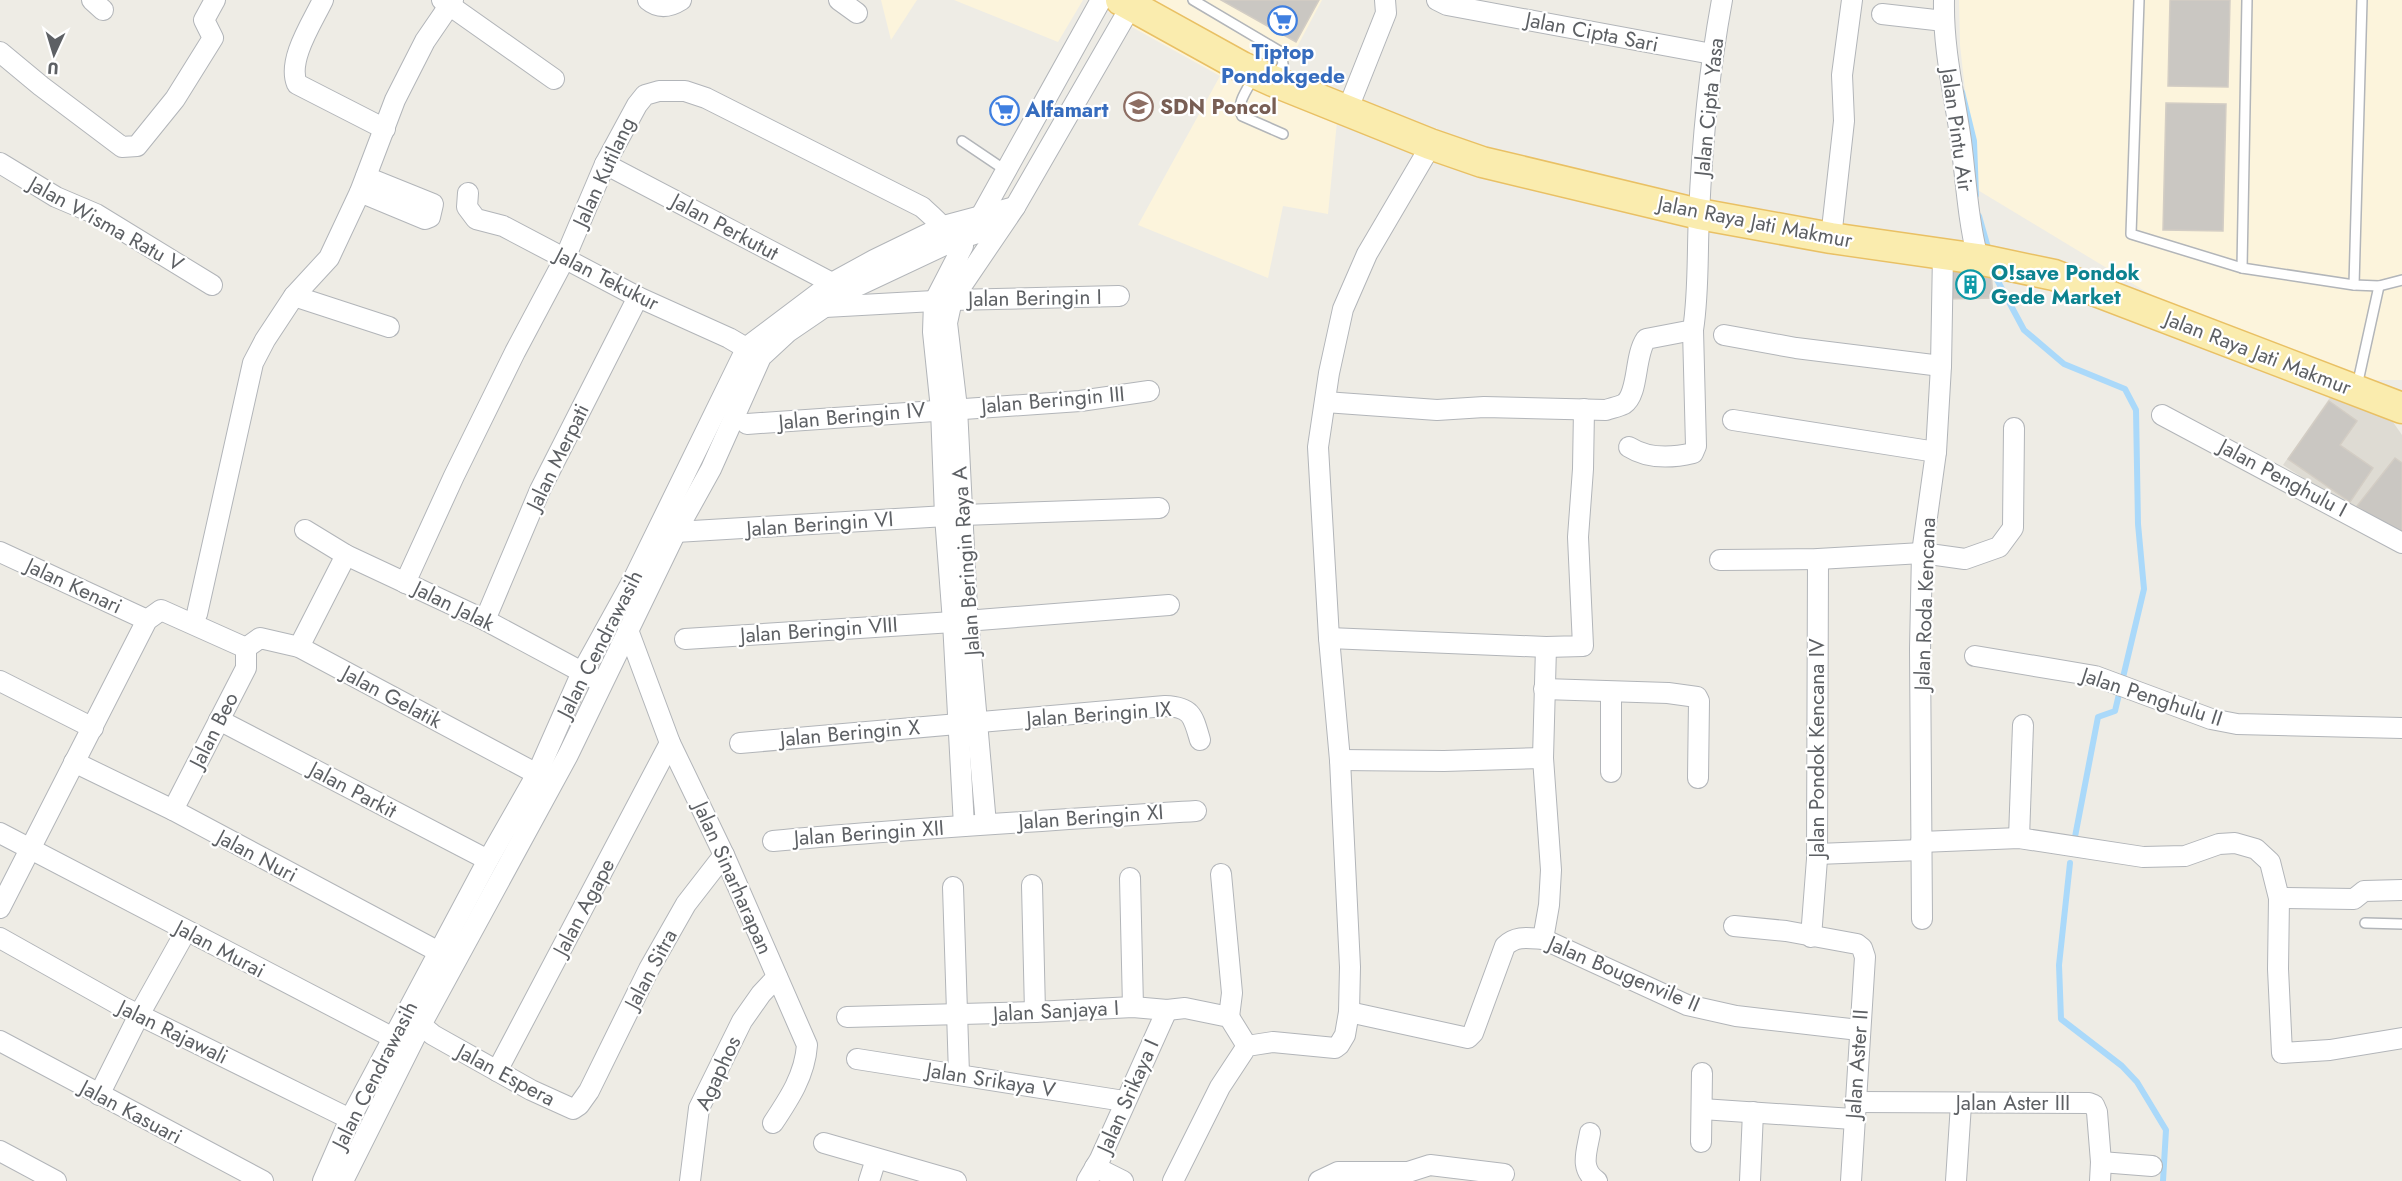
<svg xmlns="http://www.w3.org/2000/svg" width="2402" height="1181" viewBox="0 0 2402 1181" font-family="Jost,sans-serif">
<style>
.commercial{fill:#fcf4dc}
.education{fill:#dedbd3}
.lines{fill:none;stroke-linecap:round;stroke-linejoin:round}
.stream{stroke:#aad9fa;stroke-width:6}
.building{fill:#cac7c2;stroke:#d3cdc4;stroke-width:1.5}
.lane-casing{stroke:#b2b5b9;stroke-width:12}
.street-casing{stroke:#b2b5b9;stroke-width:22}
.primary-casing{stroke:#e9c064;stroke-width:33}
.lane{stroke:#fff;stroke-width:9}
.street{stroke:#fff;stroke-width:20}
.primary{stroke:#faecae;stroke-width:30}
.labels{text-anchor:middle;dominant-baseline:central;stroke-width:4.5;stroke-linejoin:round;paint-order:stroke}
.street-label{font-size:21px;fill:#5d6064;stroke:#fff}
.shop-label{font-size:21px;font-weight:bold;fill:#366cbe;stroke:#fff}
.education-label{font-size:21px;font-weight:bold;fill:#785e54;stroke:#fff;text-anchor:start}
.culture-label{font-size:21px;font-weight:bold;fill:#0d838f;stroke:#fff;text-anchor:start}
</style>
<rect width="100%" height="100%" fill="#eeece5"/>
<g class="commercial">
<path d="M881,0h36l-26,40z"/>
<path d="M954,0h129l-25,42z"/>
<path d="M1094,0h228l-43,81 59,30 -10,103 -45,-8 -15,72 -130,-53 82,-149 -90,-50z"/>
<path d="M1959,0h443v380h-39l-185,-69 -202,-122 -16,-144z"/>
</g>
<path class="education" d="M2331,396l62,26 9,13v106l-119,-76z"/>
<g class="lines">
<g class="stream">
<path d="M1962,92l12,49 2,54"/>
<path d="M1979,216l10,35"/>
<path d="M1994,274l30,56 40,34 61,25 11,21 2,114 6,65 -29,122 -17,6 -24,125"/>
<path d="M2070,863l-11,102 2,54 61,47 15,16 29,48 -3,51"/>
</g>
</g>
<g class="building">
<path d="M1221,0h98l-23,42z"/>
<path d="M2170,0h60l-2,87 -60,-1z"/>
<path d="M2166,103l60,1 -3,127 -60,-1z"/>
<path d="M1947,263l44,8 2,27 -45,1z"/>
<path d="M2329,401l28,20 -17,24 33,23 -23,34 -62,-43z"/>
<path d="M2395,458l7,5v72l-3,3 -42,-32z"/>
</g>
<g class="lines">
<defs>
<g id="lane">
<path d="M1193,0l88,52 2,12 -7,12"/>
<path d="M2139,0l-8,234 111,34 112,17 25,1 23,-6"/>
<path d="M1254,77c-6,11 -19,28 -12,39l41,18"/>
<path d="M962,141l43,29"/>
<path d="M2242,268l5,-268"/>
<path d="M2354,285l8,-285"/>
<path d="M2357,386l22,-100"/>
<path d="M2365,923l37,1"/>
</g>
<g id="street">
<path d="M92,0l11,10"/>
<path d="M323,0c-11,23 -36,60 -26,84l88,45"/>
<path d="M442,0l112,79"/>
<path d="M648,0c11,9 22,7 33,0"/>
<path d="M839,0l18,13"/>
<path d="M1437,0l10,5 265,49"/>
<path d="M1944,0c-1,49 10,93 17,141 5,40 7,79 17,118"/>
<path d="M1882,14l62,7"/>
<path d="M0,52l41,34 81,61 15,-1 38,-47 38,-61 -9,-18 11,-20"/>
<path d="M1347,111l39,-98 -1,-13"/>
<path d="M0,163l56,34 40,17 116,71"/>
<path d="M605,164l227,119 6,10"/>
<path d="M360,192l65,27 5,-2 3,-13 -67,-27"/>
<path d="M468,193l-1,14 9,12 27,7 135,71 91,41 29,17"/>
<path d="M978,221l123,-221"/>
<path d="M1831,238l13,-117 -2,-46 10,-75"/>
<path d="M963,246l-29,56 -1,30 8,77 4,107 8,106 11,204"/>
<path d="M294,296l95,31"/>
<path d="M825,307l127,-7 167,-4"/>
<path d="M1724,335l72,13 145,18"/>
<path d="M1325,402l112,8 47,-3 122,3c5,-2 12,-3 18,-6 15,-10 10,-48 22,-65l47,-9c6,-38 4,-76 6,-115 3,-71 10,-144 23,-215"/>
<path d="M2162,415l240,128"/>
<path d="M1733,420l203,32"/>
<path d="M747,424l333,-23 69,-10"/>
<path d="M1629,447c19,12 43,11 64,6l3,-7 -3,-116"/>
<path d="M305,530l41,25 139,65 108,58"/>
<path d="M676,532l287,-17 196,-7"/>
<path d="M0,552l147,68"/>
<path d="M1720,560l98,-1 104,-6 43,6 34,-12 14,-19 1,-100"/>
<path d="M405,583l49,-107 61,-124 50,-94 40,-94 32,-59 8,-10 14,-4h26l21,7 216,109c19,17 29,25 36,50"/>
<path d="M197,614l56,-251 12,-23 29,-44 35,-38 31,-66 35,-92 30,-59 28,-41"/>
<path d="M485,620l55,-130 98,-193"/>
<path d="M628,630l42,113 54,112 83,190c-2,30 -18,54 -34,78"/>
<path d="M1329,638l217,9 37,-1 -5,-109 5,-68 1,-60"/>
<path d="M685,639l268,-17 216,-17"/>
<path d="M299,647l47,-92"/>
<path d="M246,648l14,-10 39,9 238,127"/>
<path d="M1975,656l120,20 116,43 26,5 165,4"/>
<path d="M0,681l93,47"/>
<path d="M1544,689l124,4 29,4 2,4 -1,77"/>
<path d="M1611,693v79"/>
<path d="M219,720l269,140"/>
<path d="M740,743l425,-37c27,1 28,10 35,34"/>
<path d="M1340,760l104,1 99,-3"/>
<path d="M74,762l99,48 266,142"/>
<path d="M173,810l73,-142v-20"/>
<path d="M986,824l-19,-215 -10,-201 -10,-85 5,-23 63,-93 116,-201"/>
<path d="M0,833l405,211"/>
<path d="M2019,838l4,-113"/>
<path d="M773,841c141,-13 282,-21 423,-30"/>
<path d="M1921,842l98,-4 124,19 42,-1 34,-12 16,-1 21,6 14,13 9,36 -1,71 4,84 48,-3 72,-12"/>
<path d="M1817,854l104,-4"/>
<path d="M1221,874l11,119 -3,24"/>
<path d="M1130,878l3,129"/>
<path d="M1032,885l3,127"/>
<path d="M953,887l6,187"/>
<path d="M2279,898l75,1 10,-8 38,-1"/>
<path d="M0,908l147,-288 14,-10 85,38"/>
<path d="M1922,919l-2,-270 2,-96 14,-101 5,-86 2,-112"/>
<path d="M1734,926l52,5 71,13 5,4 3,9 -14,224"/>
<path d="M1811,937l6,-78 1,-300"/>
<path d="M0,938l123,69 227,112"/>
<path d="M1543,939l6,-34 2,-35 -8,-112 3,-111"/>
<path d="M1349,1012l119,26 5,-5 32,-87c11,-11 24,-8 38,-7l144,66 49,11 123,14"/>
<path d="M847,1017l188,-5 98,-5 34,3 18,-2 44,9 18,29"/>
<path d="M421,1025l12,10 98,55 42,19 6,-4 10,-14 60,-122 37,-65 38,-49"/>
<path d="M0,1041l263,140"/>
<path d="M857,1059l267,42"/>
<path d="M497,1071l173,-328"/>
<path d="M99,1095l40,-80 47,-84"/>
<path d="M1855,1102l234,1 5,2 3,7 4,50 -1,19"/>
<path d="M1702,1109l151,10"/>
<path d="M1590,1133c-3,18 -11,36 7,48"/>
<path d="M1701,1142l1,-69"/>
<path d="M824,1143l132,38"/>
<path d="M0,1151l56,30"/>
<path d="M2101,1162l51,4"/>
<path d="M1095,1167l28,14"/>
<path d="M323,1181l27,-62 138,-259 49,-86 45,-102 52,-94 113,-231 85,-64 42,-23 70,-34 71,-19"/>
<path d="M343,1181l78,-156 147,-270 108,-223 35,-63 50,-112 27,-25 63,-43 102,-48 49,-16"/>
<path d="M690,1181l9,-73 43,-87 19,-27 16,-17"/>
<path d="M869,1181l7,-22"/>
<path d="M1087,1181l13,-22 67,-149"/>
<path d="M1173,1181l47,-94 27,-41 26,-4 62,6 4,-3 6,-10 4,-23 1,-45 -10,-207 -11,-122 -11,-191 11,-74 14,-64 24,-55 57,-97 6,-13"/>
<path d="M1319,1181l19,-9h70l22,-7 74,9"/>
<path d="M1750,1181l3,-69"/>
<path d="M1956,1181l5,-77"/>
</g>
<path id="primary" d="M1121,0l121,67 31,14 157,63 52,18 217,52 132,24 147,21 76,16 348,133"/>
</defs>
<use href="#lane" class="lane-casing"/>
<use href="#street" class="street-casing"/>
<use href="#primary" class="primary-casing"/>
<use href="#lane" class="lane"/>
<use href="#street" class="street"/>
<use href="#primary" class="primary"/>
</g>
<defs>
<symbol id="supermarket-ring" viewBox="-11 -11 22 22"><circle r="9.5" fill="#fff" stroke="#3f7fe0" stroke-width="1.5"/><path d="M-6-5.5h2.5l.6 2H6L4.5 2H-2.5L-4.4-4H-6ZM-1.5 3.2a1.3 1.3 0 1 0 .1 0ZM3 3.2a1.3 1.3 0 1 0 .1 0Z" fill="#3f7fe0"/></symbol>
<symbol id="school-ring" viewBox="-11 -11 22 22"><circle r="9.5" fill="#fff" stroke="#8d6e63" stroke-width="1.5"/><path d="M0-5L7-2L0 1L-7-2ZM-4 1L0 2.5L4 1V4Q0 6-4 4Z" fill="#8d6e63"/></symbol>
<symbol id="building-ring" viewBox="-11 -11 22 22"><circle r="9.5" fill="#fff" stroke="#0f9aa8" stroke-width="1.5"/><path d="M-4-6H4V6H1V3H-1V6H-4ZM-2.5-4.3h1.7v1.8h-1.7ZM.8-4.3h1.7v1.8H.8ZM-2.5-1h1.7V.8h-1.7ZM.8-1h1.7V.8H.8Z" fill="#0f9aa8"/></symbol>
</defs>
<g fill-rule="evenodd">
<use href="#supermarket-ring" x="1266" y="4" width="33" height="33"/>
<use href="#school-ring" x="1122" y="90" width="33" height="33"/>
<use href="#supermarket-ring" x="988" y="94" width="33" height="33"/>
<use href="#building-ring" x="1954" y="268" width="33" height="33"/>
</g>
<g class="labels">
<g class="street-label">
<text transform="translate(1592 32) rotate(11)">Jalan Cipta Sari</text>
<text transform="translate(1709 107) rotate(-84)">Jalan Cipta Yasa</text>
<text transform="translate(1957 130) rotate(82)">Jalan Pintu Air</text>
<text transform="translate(604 172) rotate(-65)">Jalan Kutilang</text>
<text transform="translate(1755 222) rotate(11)">Jalan Raya Jati Makmur</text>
<text transform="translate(106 224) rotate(29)">Jalan Wisma Ratu V</text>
<text transform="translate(725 227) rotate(28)">Jalan Perkutut</text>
<text transform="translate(607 279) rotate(27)">Jalan Tekukur</text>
<text transform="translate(1035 298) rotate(-1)">Jalan Beringin I</text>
<text transform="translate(2258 353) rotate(21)">Jalan Raya Jati Makmur</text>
<text transform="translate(1053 400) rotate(-5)">Jalan Beringin III</text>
<text transform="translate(852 416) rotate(-5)">Jalan Beringin IV</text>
<text transform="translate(558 457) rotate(-64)">Jalan Merpati</text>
<text transform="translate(2283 478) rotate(28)">Jalan Penghulu I</text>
<text transform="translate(820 524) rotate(-4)">Jalan Beringin VI</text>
<text transform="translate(966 561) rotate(-94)">Jalan Beringin Raya A</text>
<text transform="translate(74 586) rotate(25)">Jalan Kenari</text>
<text transform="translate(1925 604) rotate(-88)">Jalan Roda Kencana</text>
<text transform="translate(454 606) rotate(26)">Jalan Jalak</text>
<text transform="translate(819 630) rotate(-4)">Jalan Beringin VIII</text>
<text transform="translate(600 644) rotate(-63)">Jalan Cendrawasih</text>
<text transform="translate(392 697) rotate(28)">Jalan Gelatik</text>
<text transform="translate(2152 697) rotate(18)">Jalan Penghulu II</text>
<text transform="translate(1099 714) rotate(-4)">Jalan Beringin IX</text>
<text transform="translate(214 730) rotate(-63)">Jalan Beo</text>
<text transform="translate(850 733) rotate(-5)">Jalan Beringin X</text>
<text transform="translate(1817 748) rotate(-90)">Jalan Pondok Kencana IV</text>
<text transform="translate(353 790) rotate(28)">Jalan Parkit</text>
<text transform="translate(1091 817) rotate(-4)">Jalan Beringin XI</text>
<text transform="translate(869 833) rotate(-4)">Jalan Beringin XII</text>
<text transform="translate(257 856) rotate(28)">Jalan Nuri</text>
<text transform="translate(733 878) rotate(66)">Jalan Sinarharapan</text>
<text transform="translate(584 907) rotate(-62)">Jalan Agape</text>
<text transform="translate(220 949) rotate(28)">Jalan Murai</text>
<text transform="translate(651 969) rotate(-62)">Jalan Sitra</text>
<text transform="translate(1624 974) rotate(23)">Jalan Bougenvile II</text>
<text transform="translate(1056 1011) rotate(-3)">Jalan Sanjaya I</text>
<text transform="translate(173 1032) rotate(26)">Jalan Rajawali</text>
<text transform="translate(1857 1064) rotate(-86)">Jalan Aster II</text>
<text transform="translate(718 1073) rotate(-65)">Agaphos</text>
<text transform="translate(375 1075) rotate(-63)">Jalan Cendrawasih</text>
<text transform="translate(506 1075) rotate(28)">Jalan Espera</text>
<text transform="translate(991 1080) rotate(9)">Jalan Srikaya V</text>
<text transform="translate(1128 1096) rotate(-66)">Jalan Srikaya I</text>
<text x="2013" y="1103">Jalan Aster III</text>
<text transform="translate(131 1112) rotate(28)">Jalan Kasuari</text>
</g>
<g class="shop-label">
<text x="1283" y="52">Tiptop<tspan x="1283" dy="24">Pondokgede</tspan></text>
<text x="1025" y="110" text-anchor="start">Alfamart</text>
</g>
<g class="education-label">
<text x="1160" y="107">SDN Poncol</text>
</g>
<g class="culture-label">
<text x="1991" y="273">O!save Pondok<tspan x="1991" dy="24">Gede Market</tspan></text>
</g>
</g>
<g transform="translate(54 54) rotate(184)" stroke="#ffffff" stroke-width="4.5" paint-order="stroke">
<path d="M0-4.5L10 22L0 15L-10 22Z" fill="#5d6064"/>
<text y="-9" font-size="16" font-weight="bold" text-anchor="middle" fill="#5d6064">U</text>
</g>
</svg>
